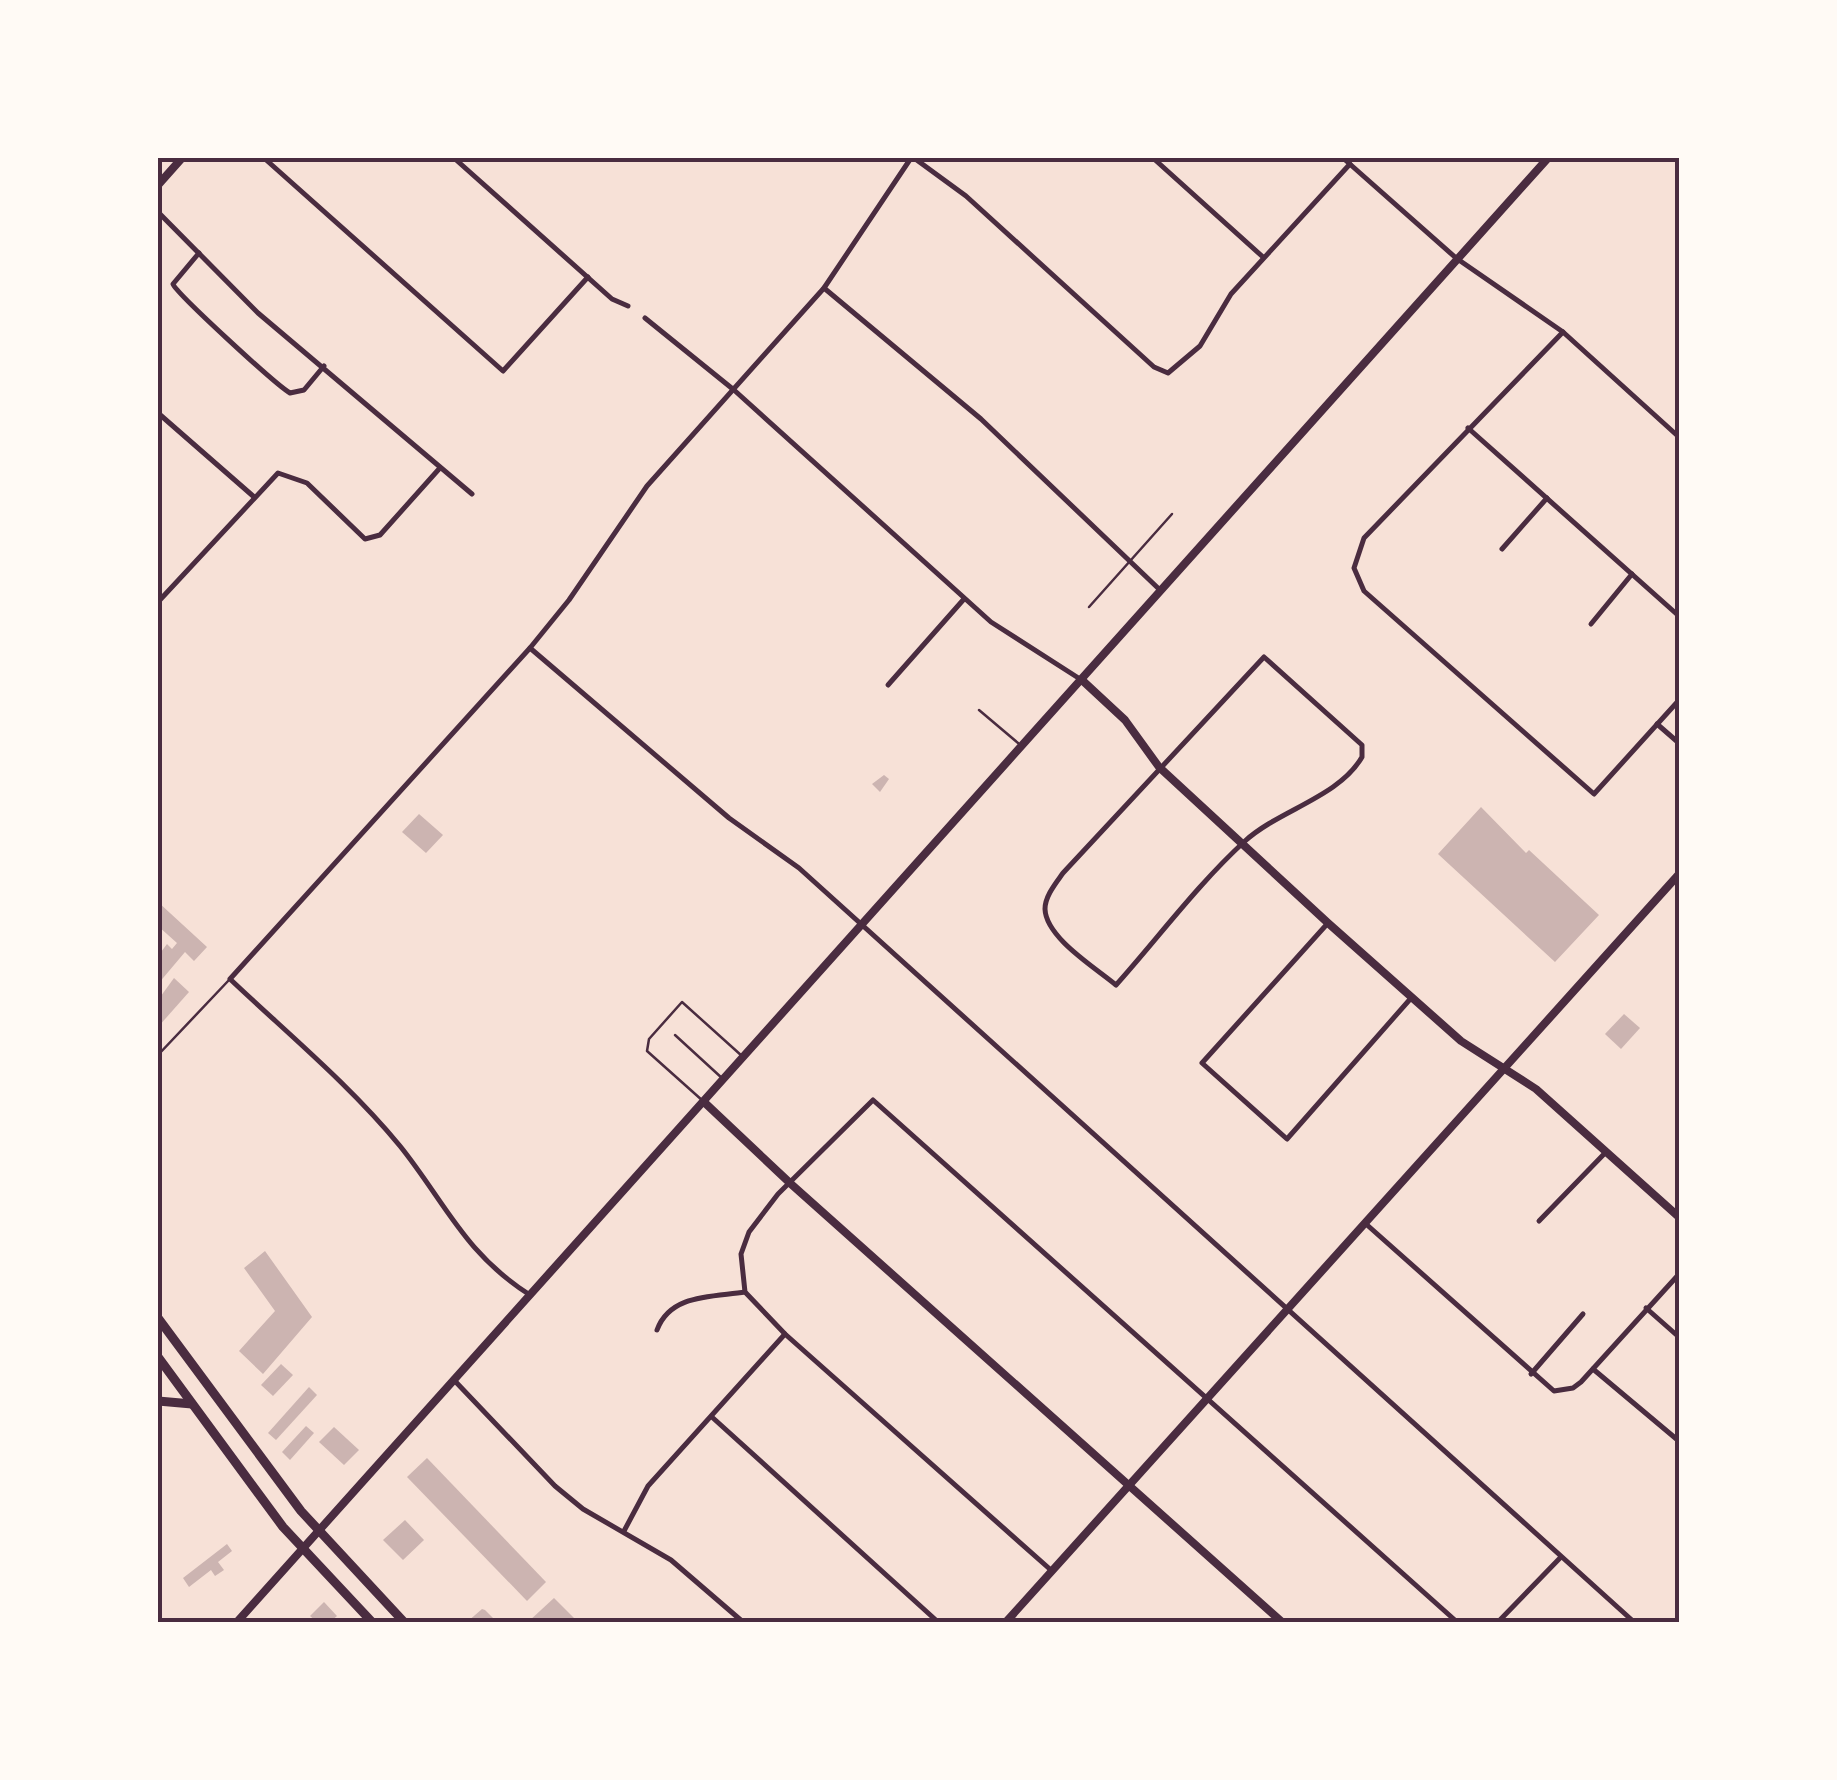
<svg xmlns="http://www.w3.org/2000/svg" width="1837" height="1780" viewBox="0 0 1837 1780" font-family="Figtree,sans-serif">
<style>
.building{fill:#ccb4b1}
.lines{fill:none;stroke-linecap:round;stroke-linejoin:round}
.service{stroke:#4a2c40;stroke-width:2.5}
.minor{stroke:#4a2c40;stroke-width:5}
.tertiary{stroke:#4a2c40;stroke-width:8}
.primary{stroke:#4a2c40;stroke-width:9}
.neatline{fill:none;stroke:#4a2c40;stroke-width:4}
</style>
<rect width="100%" height="100%" fill="#f7e1d7"/>
<g class="building">
<path d="M884,775l5,4 -9,13 -8,-8z"/>
<path d="M1481,807l45,46 3,-3 70,65 -44,47 -117,-108z"/>
<path d="M419,814l24,21 -17,18 -24,-21z"/>
<path d="M158,902l49,45 -13,14 -9,-9 -27,32v-28l9,-12 5,5 5,-6 -19,-17z"/>
<path d="M174,978l15,14 -31,35v-27z"/>
<path d="M1624,1014l16,14 -19,21 -16,-15z"/>
<path d="M265,1251l47,66 -49,57 -24,-23 36,-40 -31,-43z"/>
<path d="M281,1364l12,11 -20,21 -12,-11z"/>
<path d="M309,1387l8,8 -41,45 -8,-7z"/>
<path d="M306,1426l8,7 -24,27 -8,-8z"/>
<path d="M334,1427l25,23 -15,15 -25,-23z"/>
<path d="M427,1458l119,124 -19,19 -120,-124z"/>
<path d="M405,1520l19,20 -21,20 -20,-20z"/>
<path d="M227,1544l5,7 -14,11 6,8 -9,6 -4,-6 -22,17 -6,-9z"/>
<path d="M554,1598l24,24h-50z"/>
<path d="M324,1602l13,14 -7,6h-13l-7,-6z"/>
<path d="M482,1609l3,1 12,12h-30z"/>
</g>
<g class="lines">
<g class="service">
<path d="M1089,607l83,-93"/>
<path d="M979,710l39,33"/>
<path d="M675,1035l48,44"/>
<path d="M158,1055l71,-75"/>
<path d="M703,1101l-56,-50 2,-12 33,-37 60,54"/>
</g>
<g class="minor">
<path d="M264,158l239,213 85,-94"/>
<path d="M454,158l158,141 16,7"/>
<path d="M914,158l52,38 188,171 14,6 32,-27 31,-52 119,-130"/>
<path d="M1153,158l110,99"/>
<path d="M1343,158l113,100 107,74 117,106"/>
<path d="M158,212l100,101 214,181"/>
<path d="M199,253l-26,31c3,9 103,101 117,109l14,-3 20,-24"/>
<path d="M824,288l157,131 179,171"/>
<path d="M645,318l89,72 257,232 89,57"/>
<path d="M1563,332l-199,206 -10,30 10,23 230,203 86,-95"/>
<path d="M158,413l95,83"/>
<path d="M1468,428l212,189"/>
<path d="M1502,549l45,-51"/>
<path d="M158,602l120,-129 29,10 58,56 15,-4 59,-66"/>
<path d="M1591,624l41,-50"/>
<path d="M530,648l199,170 70,50 835,754"/>
<path d="M1264,657l98,88v12c-23,40 -83,53 -117,84 -47,43 -87,97 -129,144 -20,-17 -70,-47 -71,-76 0,-13 11,-26 18,-36z"/>
<path d="M888,685l76,-86"/>
<path d="M1657,724l23,20"/>
<path d="M1328,923l-126,140 85,76 125,-142"/>
<path d="M1539,1221l67,-69"/>
<path d="M1366,1224l188,167 19,-3 8,-6 99,-109"/>
<path d="M530,1295c-66,-42 -85,-93 -130,-149 -50,-61 -113,-113 -170,-167l300,-331 39,-48 78,-114 177,-198 87,-130"/>
<path d="M1646,1308l34,30"/>
<path d="M657,1330c13,-36 55,-33 88,-38"/>
<path d="M1593,1369l87,73"/>
<path d="M1531,1374l52,-60"/>
<path d="M453,1379l102,107 28,23 88,51 72,62"/>
<path d="M713,1418l225,204"/>
<path d="M624,1531l24,-45 137,-152"/>
<path d="M1052,1571l-267,-237 -40,-42 -4,-38 8,-22 29,-38 95,-94 584,522"/>
<path d="M1498,1622l62,-64"/>
</g>
<g class="tertiary">
<path d="M158,185l24,-27"/>
<path d="M1083,681l42,39 34,47 169,156 133,118 75,48 144,129"/>
<path d="M704,1102l87,82 491,438"/>
<path d="M237,1622l1311,-1464"/>
<path d="M1006,1622l674,-749"/>
</g>
<g class="primary">
<path d="M158,1318l143,193 103,111"/>
<path d="M158,1357l125,170 89,95"/>
<path d="M158,1401l34,3"/>
</g>
</g>
<rect width="1837" height="1780" fill="none" stroke="#fffaf5" stroke-width="320"/>
<rect x="160" y="160" width="1517" height="1460" class="neatline"/>
</svg>
